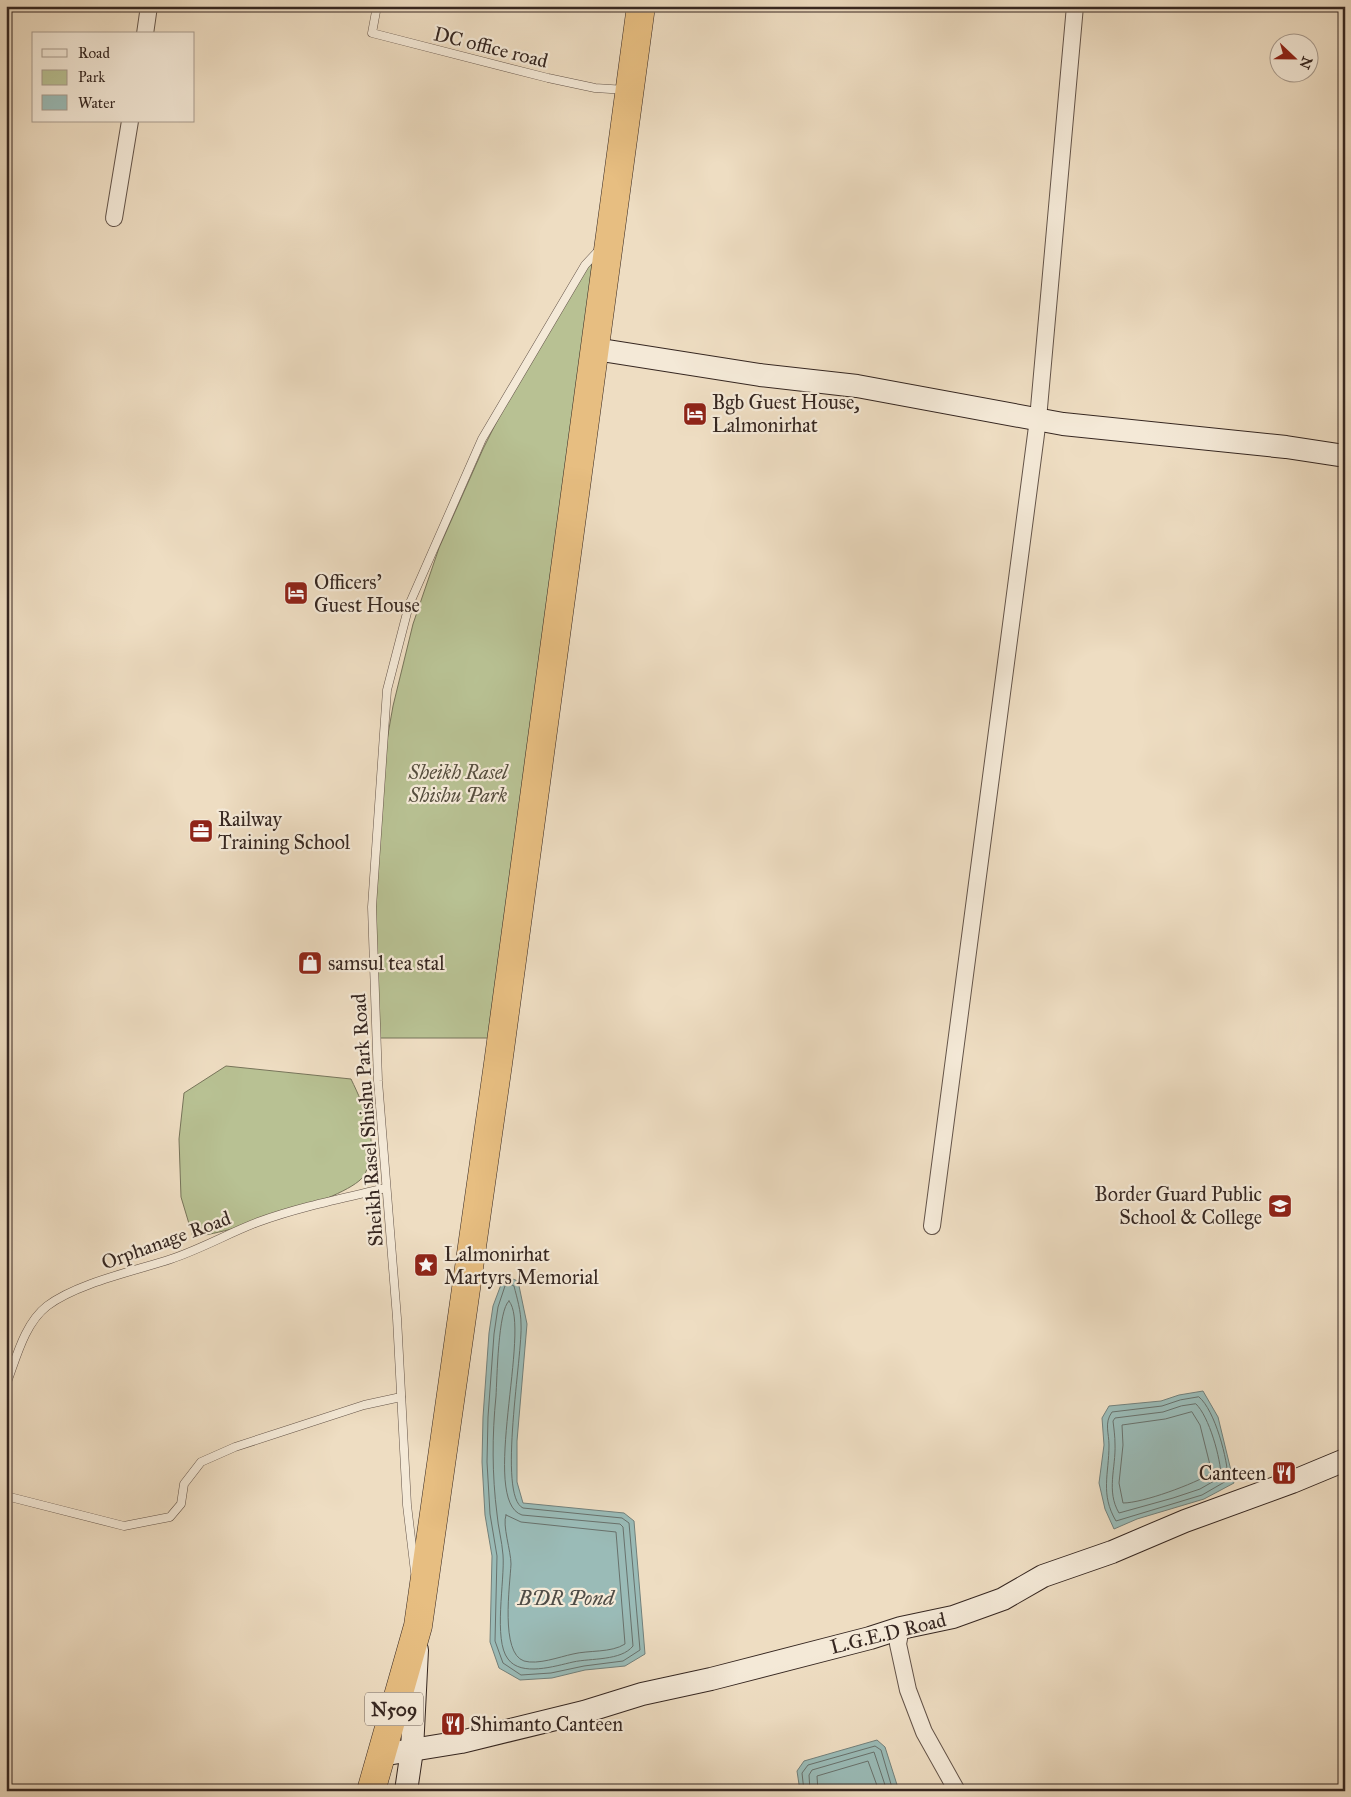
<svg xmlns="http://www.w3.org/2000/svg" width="1351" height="1797" viewBox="0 0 1351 1797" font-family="'IM FELL Great Primer',serif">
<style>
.green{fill:#b8c193;stroke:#77745a}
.water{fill:#9abbb7;stroke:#72807b}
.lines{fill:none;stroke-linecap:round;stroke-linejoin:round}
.shore{stroke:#68716c;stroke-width:1}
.lane-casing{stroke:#645449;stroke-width:9}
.street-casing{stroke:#645449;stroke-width:18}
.secondary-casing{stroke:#362721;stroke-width:24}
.highway-casing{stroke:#362721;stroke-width:29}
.lane{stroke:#f4e9d7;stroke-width:8}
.street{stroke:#f4e9d7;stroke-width:16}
.secondary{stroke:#f4e9d7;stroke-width:22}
.highway{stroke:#e7be81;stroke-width:28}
.labels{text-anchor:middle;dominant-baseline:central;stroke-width:4.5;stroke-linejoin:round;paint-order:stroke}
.shield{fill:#f4e9d7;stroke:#6f6158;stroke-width:1}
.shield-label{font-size:19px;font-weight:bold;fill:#362721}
.street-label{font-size:20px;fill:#362721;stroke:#f4e9d7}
.poi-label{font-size:20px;fill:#362721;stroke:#f4e9d7;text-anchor:start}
.park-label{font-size:20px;font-style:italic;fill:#564e3e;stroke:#f4e9d7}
.water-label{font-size:21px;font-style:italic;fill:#4f4c46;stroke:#f4e9d7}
</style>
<rect width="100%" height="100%" fill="#eeddc2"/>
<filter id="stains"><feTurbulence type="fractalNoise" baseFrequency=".004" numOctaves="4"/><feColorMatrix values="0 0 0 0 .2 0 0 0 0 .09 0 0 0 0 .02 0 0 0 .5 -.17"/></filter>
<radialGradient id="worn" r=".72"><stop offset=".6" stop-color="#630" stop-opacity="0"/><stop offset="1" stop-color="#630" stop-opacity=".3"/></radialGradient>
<g class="green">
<path d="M610,238l-108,800h-125l-5,-138 9,-126 12,-68 20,-82 26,-76 44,-99 39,-78 63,-106z"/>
<path d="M226,1066l125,13c14,29 29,63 14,95 -11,24 -143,60 -172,63l-12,-40 -2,-58 5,-46z"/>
</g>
<g class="water">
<path d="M510,1278l8,3 9,43 -10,117v41l6,21 101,10 10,8 11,133 -20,12 -40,4 -33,8 -32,2 -21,-12 -9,-26 2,-86 -7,-41 -3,-53 1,-45 6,-84 4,-27 9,-24z"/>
<path d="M1203,1391l15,26 16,66 -30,16 -67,20 -23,10 -9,-20 -6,-26 5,-38 -2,-27 7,-12 52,-5 18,-6z"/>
<path d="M877,1740l8,7 14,44h-99l-3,-20 7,-10z"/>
</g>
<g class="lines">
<g class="shore">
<path d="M510,1284l4,2c3,12 7,25 7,38 2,29 -24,172 2,184l99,10 7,5 11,127 -17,11 -39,5 -33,7 -30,2 -18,-12 -8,-22 2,-85 -7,-42 -3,-52 1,-45 6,-83 4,-27 7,-21z"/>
<path d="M509,1301c23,26 -30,200 13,214l98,9 3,3 10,119c-12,15 -42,12 -60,16 -18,4 -52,15 -65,-3 -15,-19 -3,-79 -5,-104 -1,-14 -5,-28 -6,-41 -5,-39 -5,-79 -1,-118 1,-16 2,-87 13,-95z"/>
<path d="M1199,1397c16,13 29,63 29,83l-26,15 -86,26c-16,-27 -7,-47 -7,-76 0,-12 -5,-22 3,-33l50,-6 18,-6z"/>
<path d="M1196,1404c13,12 25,55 25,73l-21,12 -27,9 -54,15c-13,-22 -3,-45 -4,-69 0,-7 -1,-15 -2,-23l2,-3 48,-6 18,-6z"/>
<path d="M1192,1412l8,13 12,48c-18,11 -69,30 -89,30l-4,-20 4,-38 -1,-20 43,-6z"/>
<path d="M506,1515l15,7 95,10 9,112c-14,9 -36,6 -52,10 -14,3 -35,11 -49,7 -24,-8 -14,-76 -13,-97 0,-13 -9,-39 -5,-49z"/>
<path d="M804,1791l-2,-18 6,-8 67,-19 6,4 12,41"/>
<path d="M810,1791l-1,-16 3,-5 62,-18 13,39"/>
<path d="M818,1791l-1,-15 51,-15 11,30"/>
</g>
<defs>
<g id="lane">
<path d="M377,6l-5,27 176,45 47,10 31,2"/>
<path d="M6,1385c10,-26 18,-61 41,-79 30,-23 88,-35 124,-47 30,-10 58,-26 87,-37 41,-15 86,-24 128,-34"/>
<path d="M6,1496l118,30 46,-9 11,-13 3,-20 17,-22 34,-15 46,-15 83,-27 37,-8"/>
<path d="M415,1572l-8,-67 -10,-187 -19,-237 -6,-174 15,-217 22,-85 73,-166 103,-174 14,-15"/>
</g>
<g id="street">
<path d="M145,34l4,-28"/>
<path d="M114,218l16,-97"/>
<path d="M932,1226l106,-807 37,-413"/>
<path d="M901,1628l-3,16 10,46 16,42 33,59"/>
</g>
<g id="secondary">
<path d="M595,349l165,26 97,11 206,38 223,23 59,9"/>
<path d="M381,1755l80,-13 123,-30 58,-18 69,-15 159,-41 31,-10 52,-11 50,-18 40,-23 69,-24 73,-31 107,-39 53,-22"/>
<path d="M406,1791l6,-41 5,-100"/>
</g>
<path id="highway" d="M371,1791l47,-165 80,-562 143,-1058"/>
</defs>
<use href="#lane" class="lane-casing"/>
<use href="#street" class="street-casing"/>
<use href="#secondary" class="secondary-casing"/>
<use href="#highway" class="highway-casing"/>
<use href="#lane" class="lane"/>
<use href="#street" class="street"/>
<use href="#secondary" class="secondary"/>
<use href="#highway" class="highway"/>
</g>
<defs>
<symbol id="hotel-square" viewBox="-11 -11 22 22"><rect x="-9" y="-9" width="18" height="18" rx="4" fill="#8f2418" stroke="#f4e9d7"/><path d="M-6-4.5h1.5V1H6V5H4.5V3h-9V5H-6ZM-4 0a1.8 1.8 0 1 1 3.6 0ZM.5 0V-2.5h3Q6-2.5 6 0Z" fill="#fff"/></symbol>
<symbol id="office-square" viewBox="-11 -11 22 22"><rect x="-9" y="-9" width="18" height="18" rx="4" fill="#8f2418" stroke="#f4e9d7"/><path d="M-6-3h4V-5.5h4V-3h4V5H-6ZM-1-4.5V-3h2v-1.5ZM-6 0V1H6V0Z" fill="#fff"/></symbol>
<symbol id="shop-square" viewBox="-11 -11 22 22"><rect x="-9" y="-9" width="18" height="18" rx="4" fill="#8f2418" stroke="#f4e9d7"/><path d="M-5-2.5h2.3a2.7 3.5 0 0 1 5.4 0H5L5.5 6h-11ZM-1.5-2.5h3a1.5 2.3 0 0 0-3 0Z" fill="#fff"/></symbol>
<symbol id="school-square" viewBox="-11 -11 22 22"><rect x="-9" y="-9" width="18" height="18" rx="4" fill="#8f2418" stroke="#f4e9d7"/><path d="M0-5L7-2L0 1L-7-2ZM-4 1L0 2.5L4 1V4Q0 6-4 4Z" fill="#fff"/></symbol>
<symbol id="sight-square" viewBox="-11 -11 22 22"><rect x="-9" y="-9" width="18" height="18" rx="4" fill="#8f2418" stroke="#f4e9d7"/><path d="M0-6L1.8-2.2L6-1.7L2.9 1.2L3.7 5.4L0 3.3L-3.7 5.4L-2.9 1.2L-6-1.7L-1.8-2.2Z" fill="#fff"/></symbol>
<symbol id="restaurant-square" viewBox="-11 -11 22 22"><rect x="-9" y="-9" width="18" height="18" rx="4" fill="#8f2418" stroke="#f4e9d7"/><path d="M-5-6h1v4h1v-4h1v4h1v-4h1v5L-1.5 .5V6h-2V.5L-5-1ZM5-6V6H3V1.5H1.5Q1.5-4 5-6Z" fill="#fff"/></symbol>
</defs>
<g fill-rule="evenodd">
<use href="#hotel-square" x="681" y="400" width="28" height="28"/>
<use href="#hotel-square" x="282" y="579" width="28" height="28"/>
<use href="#office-square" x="187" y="817" width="28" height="28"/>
<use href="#shop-square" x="296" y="949" width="28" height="28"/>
<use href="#school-square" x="1266" y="1192" width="28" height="28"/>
<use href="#sight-square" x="412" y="1251" width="28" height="28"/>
<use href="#restaurant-square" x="1270" y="1459" width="28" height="28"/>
<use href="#restaurant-square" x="439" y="1710" width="28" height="28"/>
</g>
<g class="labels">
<rect class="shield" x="365" y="1692.5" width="58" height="33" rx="4"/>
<g class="shield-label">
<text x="394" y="1709">N509</text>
</g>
<g class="street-label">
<text transform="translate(491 47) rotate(14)">DC office road</text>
<text transform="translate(367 1120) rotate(-94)">Sheikh Rasel Shishu Park Road</text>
<text transform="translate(166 1240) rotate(-20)">Orphanage Road</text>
<text transform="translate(888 1633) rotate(-14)">L.G.E.D Road</text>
</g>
<g class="poi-label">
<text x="712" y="402">Bgb Guest House,<tspan x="712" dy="23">Lalmonirhat</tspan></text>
<text x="314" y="582">Officers'<tspan x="314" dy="23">Guest House</tspan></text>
<text x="218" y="819">Railway<tspan x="218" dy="23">Training School</tspan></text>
<text x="328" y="963">samsul tea stal</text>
<text x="1262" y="1194" text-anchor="end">Border Guard Public<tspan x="1262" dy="23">School &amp; College</tspan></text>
<text x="444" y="1254">Lalmonirhat<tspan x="444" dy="23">Martyrs Memorial</tspan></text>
<text x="1266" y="1473" text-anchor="end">Canteen</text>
<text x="470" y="1724">Shimanto Canteen</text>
</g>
<g class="park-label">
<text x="458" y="772">Sheikh Rasel<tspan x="458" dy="23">Shishu Park</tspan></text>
</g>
<g class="water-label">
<text x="566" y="1598">BDR Pond</text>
</g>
</g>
<rect width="1351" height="1797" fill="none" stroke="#eeddc2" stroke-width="25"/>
<rect x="8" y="8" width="1336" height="1782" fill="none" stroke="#362721" stroke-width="2.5"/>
<rect x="12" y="12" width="1326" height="1772" fill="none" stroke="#362721"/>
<rect x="32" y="32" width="162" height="90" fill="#f4e9d7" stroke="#a89b8e"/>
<rect x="42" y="49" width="25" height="8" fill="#f4e9d7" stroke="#a89b8e"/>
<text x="78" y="58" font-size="15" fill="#362721">Road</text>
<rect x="42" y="70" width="25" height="15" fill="#b8c193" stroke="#a89b8e"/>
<text x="78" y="82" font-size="15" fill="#362721">Park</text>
<rect x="42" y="95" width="25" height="15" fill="#9abbb7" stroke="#a89b8e"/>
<text x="78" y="108" font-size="15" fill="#362721">Water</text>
<g transform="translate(1294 58) rotate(112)"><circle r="24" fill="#f4e9d7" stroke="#a89b8e"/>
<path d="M0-4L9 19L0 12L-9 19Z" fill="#8f2418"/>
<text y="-8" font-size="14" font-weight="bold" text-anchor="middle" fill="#362721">N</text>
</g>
<rect width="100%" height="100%" filter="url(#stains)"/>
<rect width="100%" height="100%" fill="url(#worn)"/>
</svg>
